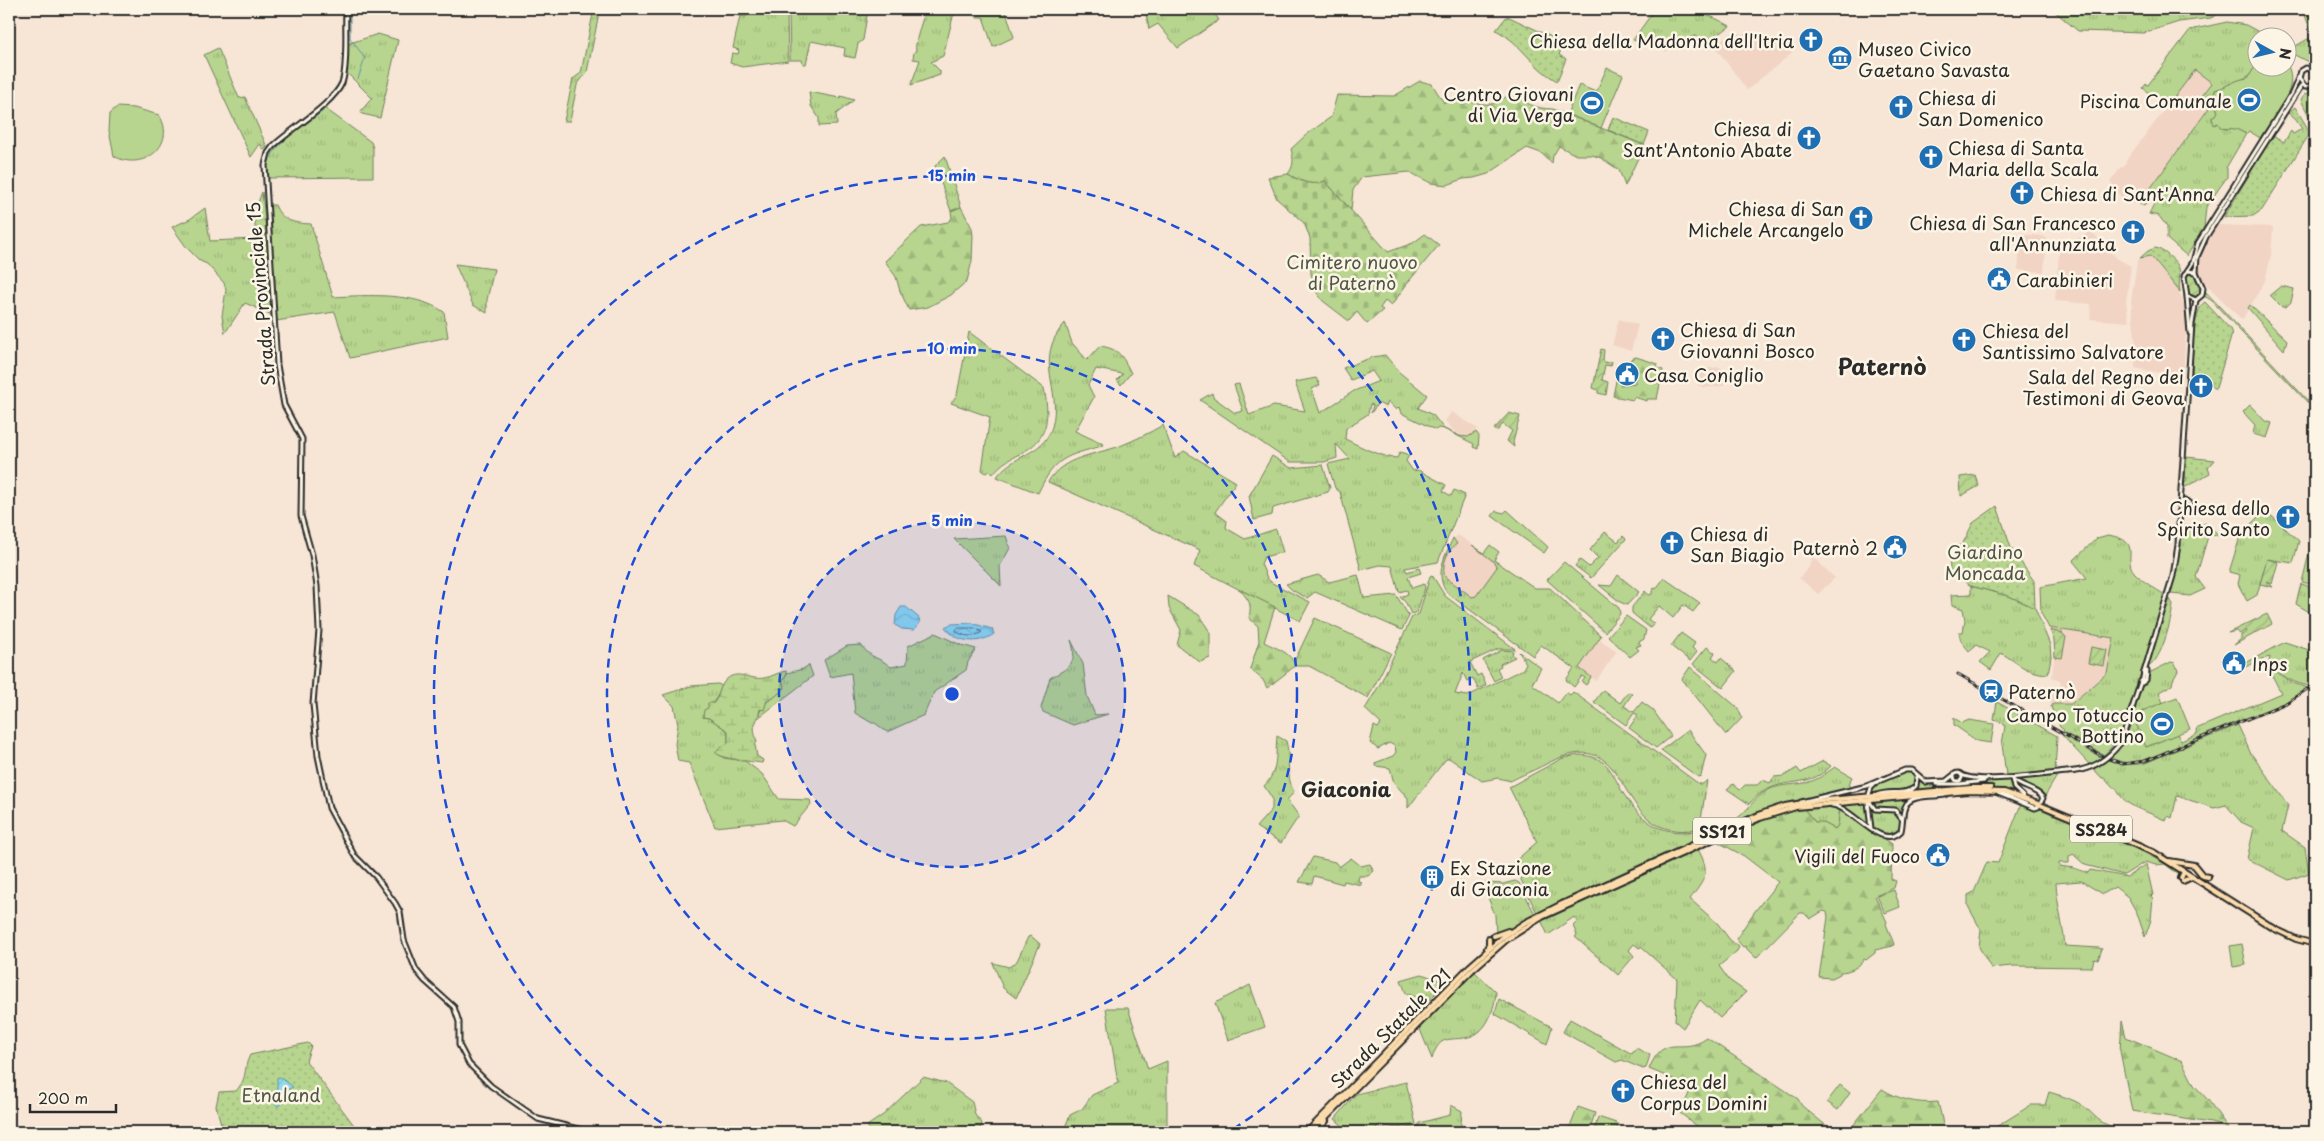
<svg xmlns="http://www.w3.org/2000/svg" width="2324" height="1141" viewBox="0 0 2324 1141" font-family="'Playpen Sans',sans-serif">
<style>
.built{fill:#f1d4c4}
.grass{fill:url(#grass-tufts);stroke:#71805c}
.forest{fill:url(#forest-firs);stroke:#71805c}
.wetland{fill:url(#wetland-marsh);stroke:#71805c}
.cemetery{fill:url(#cemetery-stones);stroke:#71805c}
.park{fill:url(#park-dots);stroke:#71805c}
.garden{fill:url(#garden-furrows);stroke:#71805c}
.pitch{fill:#b7d58e;stroke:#71805c}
.water{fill:url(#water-waves);stroke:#6794a1}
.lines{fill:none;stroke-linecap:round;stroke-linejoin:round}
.shore{stroke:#53717a;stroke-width:1}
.stream{stroke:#6794a1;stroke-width:1}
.secondary-casing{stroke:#2b2b2b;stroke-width:7}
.primary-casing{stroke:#2b2b2b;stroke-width:8}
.secondary{stroke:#fcf5e5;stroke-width:3}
.primary{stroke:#fcdcac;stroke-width:4}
.tram{stroke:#2b2b2b;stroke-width:1}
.rail-casing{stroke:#2b2b2b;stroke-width:3}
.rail{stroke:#fcf5e5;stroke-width:1;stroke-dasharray:4;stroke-linecap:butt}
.secondary-bridge-casing{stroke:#2b2b2b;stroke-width:7;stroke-linecap:butt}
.secondary-bridge{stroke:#fcf5e5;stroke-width:3}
.ring{fill:none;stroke:#1d4ed8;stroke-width:2.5;stroke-dasharray:9 6}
.labels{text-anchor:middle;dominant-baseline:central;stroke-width:5;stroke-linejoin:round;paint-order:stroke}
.shield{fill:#fcf5e5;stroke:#6a6863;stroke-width:1}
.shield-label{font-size:16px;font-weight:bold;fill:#2b2b2b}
.poi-label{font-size:18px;fill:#2b2b2b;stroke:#fcf5e5;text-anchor:start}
.park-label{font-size:18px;fill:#4e5644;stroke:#fcf5e5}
.street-label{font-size:18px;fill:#2b2b2b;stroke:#fcf5e5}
.quarter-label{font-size:20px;font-weight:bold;fill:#2b2b2b;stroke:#fcf5e5}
.district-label{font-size:22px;font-weight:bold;fill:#2b2b2b;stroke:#fcf5e5}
.centre{fill:#1d4ed8;stroke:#fcf5e5;stroke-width:2.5}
.ring-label{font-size:15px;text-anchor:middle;font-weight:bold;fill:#1d4ed8;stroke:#fcf5e5;stroke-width:5;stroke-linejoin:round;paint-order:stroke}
</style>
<defs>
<pattern id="grass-tufts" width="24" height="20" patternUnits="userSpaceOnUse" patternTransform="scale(1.25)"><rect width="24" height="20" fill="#b7d58e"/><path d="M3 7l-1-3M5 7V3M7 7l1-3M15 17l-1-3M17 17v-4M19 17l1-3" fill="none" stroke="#9eb77b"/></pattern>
<pattern id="forest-firs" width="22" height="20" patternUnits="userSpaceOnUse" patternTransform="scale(1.25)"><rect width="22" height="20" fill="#b7d58e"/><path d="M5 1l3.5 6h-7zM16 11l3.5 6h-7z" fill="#9eb77b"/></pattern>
<pattern id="wetland-marsh" width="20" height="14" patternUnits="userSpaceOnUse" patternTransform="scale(1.25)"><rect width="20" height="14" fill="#b7d58e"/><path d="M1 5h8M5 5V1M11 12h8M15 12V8" fill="none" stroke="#9eb77b"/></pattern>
<pattern id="cemetery-stones" width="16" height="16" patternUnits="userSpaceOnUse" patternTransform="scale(1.25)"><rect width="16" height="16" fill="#b7d58e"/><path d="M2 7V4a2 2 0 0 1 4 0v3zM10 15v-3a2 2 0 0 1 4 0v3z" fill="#9eb77b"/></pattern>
<pattern id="park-dots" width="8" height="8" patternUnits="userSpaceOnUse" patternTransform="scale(1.25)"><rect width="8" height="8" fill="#b7d58e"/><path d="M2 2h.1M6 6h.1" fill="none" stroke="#9eb77b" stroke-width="1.8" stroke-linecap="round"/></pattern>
<pattern id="garden-furrows" width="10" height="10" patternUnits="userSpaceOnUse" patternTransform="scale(1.25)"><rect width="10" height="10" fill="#b7d58e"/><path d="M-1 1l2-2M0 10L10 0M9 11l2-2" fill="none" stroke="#9eb77b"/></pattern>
<pattern id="water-waves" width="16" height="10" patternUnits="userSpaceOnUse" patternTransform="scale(1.25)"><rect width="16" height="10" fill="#8fdaf0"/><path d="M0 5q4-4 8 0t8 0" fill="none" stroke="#7cbbce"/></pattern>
</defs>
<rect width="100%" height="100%" fill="#f7e6d6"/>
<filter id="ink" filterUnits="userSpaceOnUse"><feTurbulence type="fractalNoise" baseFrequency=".02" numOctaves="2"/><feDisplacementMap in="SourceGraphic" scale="10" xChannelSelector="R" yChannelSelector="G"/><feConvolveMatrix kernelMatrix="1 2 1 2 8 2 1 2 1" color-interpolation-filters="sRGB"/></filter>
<g filter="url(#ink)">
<g class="built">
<path d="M1732,33l35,3v3l9,4 3,7 6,2 3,-3 4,4 -45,37 -34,-46z"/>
<path d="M2195,70l17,13 -3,24 -70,97 -14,-1 -15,-21 11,-15h3l3,-8z"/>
<path d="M2217,225l56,2 -2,29 -6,25 -23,39 -35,-35 -7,-11 -2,-7 5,-18z"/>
<path d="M2091,231l7,7 -1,6 7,1 14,14 13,7 -5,36 3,20 -39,-3 1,-15 -36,-3 5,-59h12z"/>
<path d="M2021,234l21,2 5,2 -3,34 -26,-2z"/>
<path d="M2150,256l29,34 5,17 2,20 -3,54 -18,-5 -1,-2 -29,-6v-11l2,-1 -6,-55 6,-39 3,-4z"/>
<path d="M1619,319l19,6 -7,26 -19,-6z"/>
<path d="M1720,367l2,2 2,17 -20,2 -1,-2h-5v-6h-3l4,-11z"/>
<path d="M1452,411l3,3 23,15 -10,8 -13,-5 -10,-11z"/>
<path d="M1458,535l57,39 -31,47 -33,-25 -10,-16 1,-15 11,-27z"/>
<path d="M1812,556l23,22 -17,16 -19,-16 10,-11z"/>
<path d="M2049,628l65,10 -7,34 -35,31h-22l1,-13 4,-4 5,1 1,-5 -9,-5 3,-30z"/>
<path d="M1599,639l18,12 -21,30 -17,-13z"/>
</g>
<g class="grass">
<path d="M594,9h6l-13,63 -10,13 -7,36h-6l9,-42 8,-6z"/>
<path d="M789,9h79l-5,31 -5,4 -3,14 -11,-2 1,-8 -34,-7 -5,23h-3l-1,-4h-12z"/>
<path d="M928,9h27l-12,47 -12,6 9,9v4l-29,10 9,-25 -7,-1 1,-7 2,-1c-2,-8 6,-28 8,-38h3z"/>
<path d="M976,9h29l9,28 -21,10 -10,-30h-7z"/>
<path d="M1145,9h66l8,11 -41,28 -20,-24 -9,5z"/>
<path d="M1655,9c30,0 48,1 75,17l-16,12 -8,4 -10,-6 -4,1 -10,12 -4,-3 -7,1 -5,3 -33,-10z"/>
<path d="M2052,9h175l-16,9 -32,4 -35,11 -66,-2z"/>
<path d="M2300,9h15l-1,56 -27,-14 26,-15 -9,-23z"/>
<path d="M747,12l40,2 1,47 -46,6 -12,-4 2,-10 6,1 1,-4 -6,-2 7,-32 6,1z"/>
<path d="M2227,22l19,3 22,12 -12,1v27l-4,9 -22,12 -15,4 -2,8 5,14 -2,3 2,8 6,6 11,-1 11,6 -20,34h1v9l-21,30 -2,20 -17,29 -20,-17v-12l-8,-11 -10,-2 5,-10 -5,-4 -5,6 -5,-2 70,-96 -10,-8 13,-17 -17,-13 -28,37 -24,-19 3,-4 2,1 42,-55z"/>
<path d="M378,34l20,6 -18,78 -18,-4 -1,-3 11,-13 -26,-26 1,-28z"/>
<path d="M218,48l21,50 6,-1 22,50 -3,3 -4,-6 -9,13 -47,-102z"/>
<path d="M2315,89v21l-2,2 2,14h-1l-13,-26 2,-4z"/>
<path d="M809,92l31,6 1,-2 13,4 -18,14 1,11 -18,1v-8l-8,-12z"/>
<path d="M323,107l48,35 2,6v29l-106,1v-15l5,-12z"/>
<path d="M945,156l16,51 -10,4 -16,-45z"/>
<path d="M262,192l5,46 5,77 -27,-12 -20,30 -3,-17 4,-26 -2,-7 -17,-19 -7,-3 -13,-13 -15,-21 18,-8 15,-11 5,33 45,-2v-29z"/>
<path d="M269,205h6c7,17 20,18 36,19l22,73c34,-2 83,-5 111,15l4,25 -98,21 -15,-46 -59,9z"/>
<path d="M455,264l39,5 -7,31v13l-14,-8z"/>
<path d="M2281,286l13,3 -3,13 -5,5h-4l-12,-12z"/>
<path d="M2250,305l37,35 -3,10 -36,-42z"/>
<path d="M1065,323l7,20 15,17 13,-14c20,3 22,10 31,27l-10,12 -4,-5 6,-6 -27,-5 -8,16 6,12 -19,34 28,13 -1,2c-36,10 -47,11 -64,47l-41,-16c13,-22 46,-21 55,-50 11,-39 -20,-67 13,-104z"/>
<path d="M969,332l75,56c5,25 6,49 -19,63 -13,7 -23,11 -32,23l-3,-3 -4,2 -4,-3 8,-53 -39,-14 6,-8z"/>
<path d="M1385,355l14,17 28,23 -9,13 15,7 11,14 16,7 8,1 8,-5 3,4 -1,13 -5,-2 1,-3 -30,-15 -6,-1 -2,2 -35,-17 -2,-6 -3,3 -8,-8 -2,5 -8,-4 -7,10 2,-8 -3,-1 -2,10 -22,14 -1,11 23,11 20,7 9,1 3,-6 9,3 -3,6 7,10 5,-1 28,15 -3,6 8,5 3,-6 11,5 -27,67 -33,6 2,4 12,-4 2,5 -13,4 4,11 12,-4 1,4 -8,24 -6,2 -5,-11 -6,-6 8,-3 -1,-4 -8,2 -7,-26 -12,-1 -19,5 -21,-78 -5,-4 -7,-24 22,-5 -14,-15 1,14 -13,4h-34l-90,-62 12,-7 1,4 22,16 8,-2 -9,-26 5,-1 10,31 25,-9 31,5 -10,-29 21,-4 4,7 -8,4 8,24 34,-22 25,-10 -7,-10 -21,9 -8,-12 30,-11z"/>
<path d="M2250,405l15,16 7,2 -5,15 -14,-4 2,-9 -12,-13z"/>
<path d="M1163,425l12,33 9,-7 52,31 -21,30 12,9 -1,7 19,11 31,-10 7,23 -19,5 -3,7 6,14 5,5 38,19 -10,19 -106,-55 6,-16 -152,-68c15,-26 47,-27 72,-36 15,-6 29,-13 43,-21z"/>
<path d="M1272,456l19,12 32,-3 7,23 -2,4 -55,16 -1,7 -18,5 -5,-24z"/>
<path d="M1507,510l41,37 -4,6 -52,-37 4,-5 8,2z"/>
<path d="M2265,510l34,31 -6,22 -26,-4 -10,36 -10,6 -9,-17 2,-9 -11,-3 12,-38z"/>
<path d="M2206,523l14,13 -11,-3 -13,44 9,12 -15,7 -19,-2 11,-69 11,3z"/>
<path d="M1605,532l13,10 5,-6 3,3 -35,39 -16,-12 5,-6 9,7 9,-9 -8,-8z"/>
<path d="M2108,535c36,6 14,23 26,37 8,9 20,16 31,23l-42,136 -8,12 -11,12 -41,-23 1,-2 -4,-3 -9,-20 2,-3h18l36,-31 7,-35 -65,-10 -8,-15 -1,-26 47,-9 -14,-17 24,-23z"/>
<path d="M1006,536l4,12 -10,18 1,20 -47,-47z"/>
<path d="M1453,538l4,6c-10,5 -16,23 -12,33l27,20 4,-1 21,-29 -4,-6 -21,-16 12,8 6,-8 9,7 -5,8 41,28h15l51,48 -22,32 12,9 -5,8 -4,-3 3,-4 -3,-2 -8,11 -8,-7 8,-12 -33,-23 -8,11 -86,-63c-13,-19 -2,-37 6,-55z"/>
<path d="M2312,541l3,1v43l-13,-3z"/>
<path d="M1564,562l55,46 1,6 -15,18 -58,-52z"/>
<path d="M1318,575l11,7 29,-7 6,23 32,-3 13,21 -7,14 -87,-38 -8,6 -15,-8 -6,-6z"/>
<path d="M1432,575l13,21 70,53h-17l-28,13 7,14 4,-2 5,11 -8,4 -5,-11 -6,3 -4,-8 -8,21 13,2 55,-27 3,-6 -7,-11 22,16 -9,16 26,19 8,-11 4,3 3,-3 126,92h4l4,-4 -7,47c-7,4 -18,4 -26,3 -63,-9 -42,-111 -130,-65 -5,3 -31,14 -33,16l-13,-3 -16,3 -33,-23 -4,2 -37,48v-10l-14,-15 -4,-15 -14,-2 -1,-3 18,-7 3,-4 -1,-6 -6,-3 -11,6 -8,-6 4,-17 4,2 3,-4 -16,-15 15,-25 32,-67 7,-3 11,-38z"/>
<path d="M1618,575l21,17 -12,13 -7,-3 -21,-17 12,1z"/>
<path d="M1664,578l36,25 -7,9 -10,-7 -10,13 -14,-12 -11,13 6,5 -4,4 -18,-15v-6l13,-16 4,4 3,-1v-3l2,-3 2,1z"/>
<path d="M2301,584l14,4v23l-4,2 -15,-9z"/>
<path d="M1971,586l38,10 26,12 15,37 1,12 -3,17c-24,-2 -28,-10 -47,-21l-10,17 -11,-8 10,-10 -14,-7 -7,6 -8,-10 -2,-9h4l2,-12 -2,-11 -11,-4 -1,-10 20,-1z"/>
<path d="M2170,599l3,6c-2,16 -11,55 -25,62z"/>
<path d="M1626,616l20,14 -2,9 -5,3 2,3 -5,2 3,3 -9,7 -22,-21z"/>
<path d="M1315,618l76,35 -23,45 -59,-32h-14l-1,-4z"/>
<path d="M935,633l26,12 15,4 -8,13 -2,8 -32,22 -10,23 -37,17 -12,-9h-3l-17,-10 -4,-40 -21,4 -6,-17 23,-14 14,-1c11,15 17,11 30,22l16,-3 1,-18z"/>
<path d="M1681,633l14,10 -3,5 5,4 -7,9 -19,-15z"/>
<path d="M1071,640l12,24 4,32 8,19 13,-1 -35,11 -30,-13 -2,-4 9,-30c18,-10 29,-14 21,-38z"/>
<path d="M2285,642l30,10v31l-4,3c-14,-1 -34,-11 -42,-24l1,-5 -8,2 -16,8 -2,-3z"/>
<path d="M1707,647l8,6 -3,4 6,5 3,-4 15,13 -13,17 -30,-24z"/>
<path d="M1502,650l11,1 -1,4 3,2 -15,7 1,2 -4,2 4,9 -7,4 -11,-21z"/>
<path d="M2171,662l4,1 3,8 -5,9 -1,5 -13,7 4,11 -21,9 4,35 31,-13 4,7 16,-7 -1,-5 85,-36 -15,-30 8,8 19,12 15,5 -23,15 -136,56 -21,4 -19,-4c21,-18 25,-48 33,-73l4,-1 5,-13z"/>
<path d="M809,665l4,11 -55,42c3,-16 15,-19 27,-30l-3,-6 5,-9 16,-4z"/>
<path d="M1690,667l48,41 4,10 -16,17 -44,-56z"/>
<path d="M718,684l4,2c-4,13 -13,19 -19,31l6,1 19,13v12l-13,9 9,6 21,3 17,13 17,25 31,1 1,4 -18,22 -11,-6 -67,7 -26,-64 -11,-2 -3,-17 3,-19 -4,-19 -11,-11 28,-9z"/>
<path d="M1603,690l17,13 8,-11 4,2 -8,12 10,6 8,-10 11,8 18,26 -15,12 -27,-20 9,-13 -4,-2 -8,12 -32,-23z"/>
<path d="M1997,702l60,34 -2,36 -49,3 -4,-31 3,-18 -2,-3 -9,-3z"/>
<path d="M1954,718l8,5 7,-3 25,4 -3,19 -14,-2 -23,-16z"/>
<path d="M2238,725l12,27 38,53 -6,26 23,16 4,26 -20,7 -42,-21 7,-31 -13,-6 -15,-17 -12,3 -37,-12 -5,22 -4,-2 -2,5c-20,-12 -40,-11 -50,-33h-3l-9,-10h-2l-42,-45c27,16 52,37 85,30z"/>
<path d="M1688,730l18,25 -5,21 -3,1 -37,-27z"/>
<path d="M1277,736l9,5c5,17 -1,35 8,51l-7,8 12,16 -18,27 -25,-16 16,-18v-11l-8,-12c15,-15 11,-31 13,-50z"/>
<path d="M1577,755c35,0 34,21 50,44 21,30 43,38 78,30 9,-2 18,-3 26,-7 15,-7 22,-24 37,-32 14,-7 30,-4 44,-9 9,-3 15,-9 23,-14l17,10 -4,8 5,3 -47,11 -47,14 -222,100 -24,-50 24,-21 -28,-55 54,-29z"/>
<path d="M1823,761l8,5c-26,27 -53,5 -82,38l-22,-15 6,-5 7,6 5,-5h12l6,-5 7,3 4,-6 10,-1 13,-8 4,5z"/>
<path d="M1904,772h7l5,6v6l-7,6 -39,4 4,-8z"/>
<path d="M2057,776l-12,20 -25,-12 -4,-4 1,-2z"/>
<path d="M2003,779l7,2 6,12 -39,-8 -63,5 6,-8c21,10 60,0 83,-3z"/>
<path d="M1910,799l-6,6 -2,10 -8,-7h-18l-5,-6z"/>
<path d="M1867,802l1,23 -33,-21z"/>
<path d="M1869,804l4,6 23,2 5,10 -3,10 -11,4 -14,-9z"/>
<path d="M2021,804l14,6 5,-3 10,4 1,3h5l71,29 53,29 1,3h-2l-14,-11 -9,1 -11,-3 -21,13 -39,-10 -12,-11 -4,3v6h-10v3l15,2 14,5 2,-3 37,7 19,-13 7,31 -3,1 3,2 -2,22 -6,17 -8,-24 -9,-16 -13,-10 -12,7 -22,-13 -25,2c1,21 7,42 9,63l34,2 3,1 -4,11 -4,-1 -2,8 -80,-1 -21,2 -12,-21 2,-17 -13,-24v-11l6,-3 13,-30 11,1z"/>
<path d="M1833,806l7,2 -2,17 -3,4 -10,-5 -10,-2 -12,-14z"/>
<path d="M1698,849c13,24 7,30 -8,50l28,25 12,16 9,7 -2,4 -18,15 10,14 17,12 -26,26 -20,-18 -17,28 -8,-7 2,-42 -36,-32 -2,1 -5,-4 -5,6 5,6 -16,19 -43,-38 2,-2 -4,-9 4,-4 -3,-5 -26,18 -7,-15z"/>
<path d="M1313,857l22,5 4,5 12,-9 10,8 9,-2 4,7 -6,5h-9l-1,5 3,1v3l-17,-4 -1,3 -29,-8 -2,8 -13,-2z"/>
<path d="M1515,881l4,2 16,31 -32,19 -7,1 -1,-19 -12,-30 2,-2 18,1z"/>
<path d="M1031,936l9,8 -24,54 -13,-10 -10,-25 16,4 8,-6 11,-24z"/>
<path d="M1474,971l22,21c-1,15 -8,38 -24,44 -20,7 -32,-5 -40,23l-13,-32z"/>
<path d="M1422,974l24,9 -19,19 -21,-9 -5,-13z"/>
<path d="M1250,985l15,42 -37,13 -13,-37z"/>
<path d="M1499,999l53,28 -5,17 -52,-30z"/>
<path d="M1106,1008h22l20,61 19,-8v71h-104l7,-17 12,-6 10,-14 26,-12z"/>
<path d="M1570,1019l62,35 4,-6 14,7 -4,13 -3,1 -21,-9 -6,2 -53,-30z"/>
<path d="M923,1077l23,6 26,19 3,13 7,8 -3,9h-107l-5,-6 16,-11z"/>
<path d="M1406,1082l10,42 -19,4 -18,-3 -7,7h-23l-14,-13 21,-25z"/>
<path d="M2049,1092c13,4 28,8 38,17 9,8 11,12 23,17l-2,6h-120l43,-27h14z"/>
<path d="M1451,1105l11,6 -1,13 -3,8h-82l3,-3 16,1 24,-4v-3l31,-8z"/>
<path d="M1598,1117l21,7 -3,8h-22z"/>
</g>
<g class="forest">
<path d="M1420,81l12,3 12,19v-1c7,-1 14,-2 21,-1 22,3 27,8 46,-8 14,10 24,16 42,16l91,36 -19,41 -6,-16 -18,-12 -9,-3h-16l-17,-9 -6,10 -1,7 -11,-10 -14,-5 -39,26 -14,4 -11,1 -16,6 -16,-2 -22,-11 -47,5 -9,13 -2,20 -26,-29c-13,6 -25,0 -37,-7 6,-8 6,-14 3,-25l15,-14 25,-18 6,-22 57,1z"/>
<path d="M961,207l11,21 1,8 -1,25 -5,20 -16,14 -23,12 -19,3 -9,-19 -4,-14 -11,-16 36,-34 27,-5 4,-4 -1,-7z"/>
<path d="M1636,357l22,7 -1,4 6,2 -6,29h-10v2l-13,-4 -1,3 -20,-4 5,-25h2v14l15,-2 -1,-13 -9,-4 6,-7z"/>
<path d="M1241,590l34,17 -11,35c11,6 28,10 31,24l-28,22 -4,-8 -13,-11 9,-28 -1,-15 -9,-8c3,-17 0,-15 -8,-28z"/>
<path d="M1168,596l31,19 11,17v26l-10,4 -23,-17 4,-15 -12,-22z"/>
<path d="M1803,808l12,14h7l13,7 3,-4 2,-17 52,36 -1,35 5,2 -2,7 -19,8 12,26 -1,2 8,20 -1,2 -18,4v3l-9,7 -2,-1c-4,8 -15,13 -24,13v2l-8,4 -13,-1 9,-60 -1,-5 -4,-1 -13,8 -6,-6h-4l-44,45 -9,-9 -1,-3 -3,1 -7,-8 19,-28 23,-29 -34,-26 -26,-14 14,-9 31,-13z"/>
<path d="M2122,1021l4,16 56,24 12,24 14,15 20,28 -17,-5 -79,-12 -12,-60z"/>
<path d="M1707,1038l91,61 4,7 32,26h-129l-25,-19 12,-26 -43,-18c16,-39 32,-12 58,-31z"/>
<path d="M1882,1089c18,11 35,15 56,13l7,30h-97z"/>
<path d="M1578,1107l17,6 -6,19h-21z"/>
</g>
<path class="wetland" d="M786,671l1,2 -5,9 3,6 -13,11 -5,1 -3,10 -4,-1c-4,19 -9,13 -3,33l-2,3 2,11 6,4 -1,3c-12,-2 -40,-3 -47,-11l13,-9v-12l-19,-13 -6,-1 1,-7 4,-2v-5h6c5,-6 5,-15 10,-21 12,-15 26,-1 40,-4 8,-1 14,-6 22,-7z"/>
<path class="cemetery" d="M1288,174c12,7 24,13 37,7l63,71 25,-9 12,-9 14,11 -30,36 -18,25 -6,-5 -5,7 3,2 -16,14 -10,-12 -8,9 -26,-20 -6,-8 -6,-19 -1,-36 -6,-15 -27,-24 -9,-22z"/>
<g class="park">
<path d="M1507,16l53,25 2,6 -3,8 7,4 -9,22c-27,-15 -34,-37 -61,-51z"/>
<path d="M2295,107l12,20v11l-45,72 -9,6 -29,1 49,-82 11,7 7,-11 2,3 9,-5 -6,-9 -8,-7z"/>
<path d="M1613,117l36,15 -5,13 -36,-15z"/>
<path d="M2155,248c7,1 22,13 24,20 2,7 -1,17 1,24l-27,-33 -3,-3 -10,2 8,-7z"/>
<path d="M2205,302l25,27 2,5 -16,54h-3l-7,-8h-14c0,-15 0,-72 13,-78z"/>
<path d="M2186,457l29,3 -7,8 2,5 -26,15 1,-7 2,-1 -2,-3z"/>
<path d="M1997,506l14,42 23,33 1,27 -26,-12 -38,-10 -21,-14 -1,-25 13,-2 11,-22z"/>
<path d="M308,1043l3,3 -5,15 53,71h-138l2,-1 -7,-25 3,-14 17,-1c13,-15 6,-20 14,-36z"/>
</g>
<g class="garden">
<path d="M2191,273l5,3 5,16 -3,6 -4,1 -6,-6 -2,-16z"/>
<path d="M2205,291l105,112 -1,1 -98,-104 -7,-4z"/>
<path d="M1601,349l3,1 -1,11 4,2 5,-2 -1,5 -6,-1 -3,15 6,2 -2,13 -8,-2v-3l-5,-2z"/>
<path d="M1509,413l11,3 -7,26 1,5 -7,-6 5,-10 -9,-7 -6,7 -3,-2z"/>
<path d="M1975,475l4,11 -18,10 -1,-19z"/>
<path d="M2267,559l11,3 -6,22 -6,-3 7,6 -13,-3z"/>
<path d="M2267,614l5,10 -38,21 7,-6v-4l6,-3 -1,-2 -6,4 -4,-3 -8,2z"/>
<path d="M2050,630l12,3 4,4 -4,21 -7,-1 -1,-17z"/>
<path d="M2091,647l16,3 -3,16 -16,-3z"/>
</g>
<g class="pitch">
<path d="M2287,64c14,25 -14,53 -27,74l-11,-7 -3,3c-14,-8 -12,-4 -25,-6l-3,-5 -4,2 -2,-7 6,-6 -5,-14 2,-8c12,-3 20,-11 33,-12l8,-13v3h30z"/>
<path d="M1607,68l16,7 -22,53 -34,-14 12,-29 17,7z"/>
<path d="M117,107l17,1 25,7c19,29 -16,58 -45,41l-5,-25 1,-18z"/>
<path d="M2177,697l13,32 -44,18 -12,-28 9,-4 -1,-4z"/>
<path d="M1894,890l6,17 -15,6 -8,-17z"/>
<path d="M2242,944l4,21 -13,2 -3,-21z"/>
<path d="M1840,1085l10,8 -12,17 -11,-8z"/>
</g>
<g class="water">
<path d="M901,607h5l13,11 1,5 -6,7 -12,-1 -7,-4 1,-10z"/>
<path d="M971,623l21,6 2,5c-16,11 -37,9 -49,-7l6,-3z"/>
<path d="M280,1077l13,10 -9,4 -2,12 -4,3 -7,-6 6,-11v-11z"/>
</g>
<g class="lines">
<path class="shore" d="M958,628h17l7,4c-7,6 -19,5 -26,-1z"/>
<g class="stream">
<path d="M350,9v29l15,20 -7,21"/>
<path d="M269,162c5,-19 39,-39 54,-51"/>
</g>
<defs>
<g id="secondary">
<path d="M346,9c-1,19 2,57 -4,74 -9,21 -51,46 -69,63l-5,7 -3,12 12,200 7,40 18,34 -1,77 11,39 5,31 2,44 -6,74 5,52 11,52 25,47 22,22 19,26 5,9 4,28 12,30 9,11 29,26 5,15v23l10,19 22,22 47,33 52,13"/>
<path d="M2315,71l-9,-3 -5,3 -2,7 6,9 10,-2"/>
<path d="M2188,271l8,1 7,16 -1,7 -6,5 -9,-4 -3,-20 9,-14 5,-19 94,-150 7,-17"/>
<path d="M2196,272l1,-15 9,-20 96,-152"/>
<path d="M2187,297l3,36"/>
<circle cx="2185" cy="506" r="5"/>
<path d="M2180,505l12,-181 4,-24"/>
<path d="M2147,671l-1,9 -4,3 2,-11z"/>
<path d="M2144,672l29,-96 5,-31 2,-38"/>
<path d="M2121,742l20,-61"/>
<circle cx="1958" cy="777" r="4"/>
<path d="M1960,774c16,11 85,0 107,-2"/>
<path d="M2012,779c9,9 24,9 31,19l-2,4"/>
<path d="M2012,779l2,9 9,8"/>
<path d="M1936,784h24l24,-3"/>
<path d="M1998,793l37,15 3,-1"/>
<path d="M1869,794l2,-6 5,-5"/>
<path d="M1877,795c12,-5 30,1 39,-9l1,-9"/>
<path d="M1801,802l66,-16 38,-16h7l14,12 20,-1 9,-7"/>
<path d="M1868,802l3,27"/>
<path d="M1870,802l5,7 20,1 7,9"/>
<path d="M1832,805c21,2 49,47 69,26 2,-8 1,-17 4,-24 4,-13 29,-10 40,-12"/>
</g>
<g id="primary">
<path d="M2169,861l25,4 9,11 5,1"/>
<path d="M2181,878l3,-6"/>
<path d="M2183,881l9,-4"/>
<path d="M1494,936l14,-5"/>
<path d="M1487,948l2,-3v-6"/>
<path d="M1307,1132l162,-165 34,-30 23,-15 36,-18 199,-90 24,-8 29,-5 157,-13h20"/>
<path d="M1312,1132l160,-162 34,-30 36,-23 218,-99 36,-11 172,-16 36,1 34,12 115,48 122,77 21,10 19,5"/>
<path d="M1316,1132l10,-11"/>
</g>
</defs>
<use href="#secondary" class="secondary-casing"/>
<use href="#primary" class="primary-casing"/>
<use href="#secondary" class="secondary"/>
<use href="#primary" class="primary"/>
<path class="tram" d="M272,1132h5"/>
<defs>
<path id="rail" d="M1958,674l146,83 19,7 22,-3 141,-58 29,-19"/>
</defs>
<use href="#rail" class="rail-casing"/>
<use href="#rail" class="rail"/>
<defs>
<path id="secondary-bridge" d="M2067,772c23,-1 41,-12 54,-30"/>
</defs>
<use href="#secondary-bridge" class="secondary-bridge-casing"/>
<use href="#secondary-bridge" class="secondary-bridge"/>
</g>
</g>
<circle cx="952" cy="694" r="173" fill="#1d4ed8" fill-opacity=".12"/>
<g class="ring">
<circle cx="952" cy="694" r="173"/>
<circle cx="952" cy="694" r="345"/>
<path d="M674 1131A518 518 0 1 1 1230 1131"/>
</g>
<defs>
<symbol id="church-disc" viewBox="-11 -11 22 22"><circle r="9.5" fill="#1f6fb2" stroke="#fcf5e5"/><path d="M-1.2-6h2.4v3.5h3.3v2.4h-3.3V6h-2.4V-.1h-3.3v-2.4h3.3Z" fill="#fff"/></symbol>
<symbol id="museum-disc" viewBox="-11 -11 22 22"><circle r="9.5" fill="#1f6fb2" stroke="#fcf5e5"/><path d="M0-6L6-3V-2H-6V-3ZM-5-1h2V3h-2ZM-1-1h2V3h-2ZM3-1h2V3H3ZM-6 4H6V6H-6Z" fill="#fff"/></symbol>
<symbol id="stadium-disc" viewBox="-11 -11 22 22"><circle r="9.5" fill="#1f6fb2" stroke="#fcf5e5"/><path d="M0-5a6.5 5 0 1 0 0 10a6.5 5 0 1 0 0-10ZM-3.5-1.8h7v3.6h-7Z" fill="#fff"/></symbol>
<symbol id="civic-disc" viewBox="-11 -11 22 22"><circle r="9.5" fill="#1f6fb2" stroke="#fcf5e5"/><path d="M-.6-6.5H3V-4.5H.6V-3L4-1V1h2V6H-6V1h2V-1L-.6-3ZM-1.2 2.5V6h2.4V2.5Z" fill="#fff"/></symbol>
<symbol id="station-disc" viewBox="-11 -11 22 22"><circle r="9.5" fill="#1f6fb2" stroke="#fcf5e5"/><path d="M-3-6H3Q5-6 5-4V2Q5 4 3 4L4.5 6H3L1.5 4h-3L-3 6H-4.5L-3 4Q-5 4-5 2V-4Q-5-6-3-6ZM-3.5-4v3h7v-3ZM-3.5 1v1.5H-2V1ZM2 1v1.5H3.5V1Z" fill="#fff"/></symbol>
<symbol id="building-disc" viewBox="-11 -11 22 22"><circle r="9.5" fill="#1f6fb2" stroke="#fcf5e5"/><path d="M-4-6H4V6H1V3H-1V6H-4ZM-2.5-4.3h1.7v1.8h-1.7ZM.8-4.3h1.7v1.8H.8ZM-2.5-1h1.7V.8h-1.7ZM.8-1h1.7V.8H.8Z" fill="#fff"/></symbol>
</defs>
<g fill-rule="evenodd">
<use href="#church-disc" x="1797" y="26" width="28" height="28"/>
<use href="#museum-disc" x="1826" y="44" width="28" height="28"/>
<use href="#stadium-disc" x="2235" y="86" width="28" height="28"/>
<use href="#stadium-disc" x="1578" y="89" width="28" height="28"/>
<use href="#church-disc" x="1887" y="93" width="28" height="28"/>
<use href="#church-disc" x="1795" y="124" width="28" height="28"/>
<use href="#church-disc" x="1917" y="143" width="28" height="28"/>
<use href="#church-disc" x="2008" y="179" width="28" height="28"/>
<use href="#church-disc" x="1847" y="204" width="28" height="28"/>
<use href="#church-disc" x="2119" y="218" width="28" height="28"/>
<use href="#civic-disc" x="1985" y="265" width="28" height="28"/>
<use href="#church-disc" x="1649" y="325" width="28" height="28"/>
<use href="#church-disc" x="1950" y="326" width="28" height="28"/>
<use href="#civic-disc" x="1613" y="360" width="28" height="28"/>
<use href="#church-disc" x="2187" y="372" width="28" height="28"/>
<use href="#church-disc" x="2274" y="503" width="28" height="28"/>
<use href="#church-disc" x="1658" y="529" width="28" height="28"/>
<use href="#civic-disc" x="1881" y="533" width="28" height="28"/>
<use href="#civic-disc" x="2220" y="649" width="28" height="28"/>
<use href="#station-disc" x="1977" y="677" width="28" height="28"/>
<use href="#stadium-disc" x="2148" y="710" width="28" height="28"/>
<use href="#civic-disc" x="1924" y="841" width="28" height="28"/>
<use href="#building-disc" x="1418" y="863" width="28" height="28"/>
<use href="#church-disc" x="1609" y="1077" width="28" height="28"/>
</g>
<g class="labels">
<g class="shield">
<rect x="2070" y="815.5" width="62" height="27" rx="4"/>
<rect x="1693" y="817.5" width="58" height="27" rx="4"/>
</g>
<g class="shield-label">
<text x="2101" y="829">SS284</text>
<text x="1722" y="831">SS121</text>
</g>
<g class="poi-label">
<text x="1794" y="40" text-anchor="end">Chiesa della Madonna dell'Itria</text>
<text x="1858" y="48">Museo Civico<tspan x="1858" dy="21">Gaetano Savasta</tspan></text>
<text x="1574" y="93" text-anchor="end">Centro Giovani<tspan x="1574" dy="21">di Via Verga</tspan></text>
<text x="1918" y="97">Chiesa di<tspan x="1918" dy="21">San Domenico</tspan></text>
<text x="2232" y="100" text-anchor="end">Piscina Comunale</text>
<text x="1792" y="128" text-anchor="end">Chiesa di<tspan x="1792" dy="21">Sant'Antonio Abate</tspan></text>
<text x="1948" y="147">Chiesa di Santa<tspan x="1948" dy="21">Maria della Scala</tspan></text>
<text x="2040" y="193">Chiesa di Sant'Anna</text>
<text x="1844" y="208" text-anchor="end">Chiesa di San<tspan x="1844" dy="21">Michele Arcangelo</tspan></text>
<text x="2116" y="222" text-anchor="end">Chiesa di San Francesco<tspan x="2116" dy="21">all'Annunziata</tspan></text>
<text x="2016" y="279">Carabinieri</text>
<text x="1680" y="329">Chiesa di San<tspan x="1680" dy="21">Giovanni Bosco</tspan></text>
<text x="1982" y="330">Chiesa del<tspan x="1982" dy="21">Santissimo Salvatore</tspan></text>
<text x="1644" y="374">Casa Coniglio</text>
<text x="2184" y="376" text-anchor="end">Sala del Regno dei<tspan x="2184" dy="21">Testimoni di Geova</tspan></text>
<text x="2270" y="507" text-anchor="end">Chiesa dello<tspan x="2270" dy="21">Spirito Santo</tspan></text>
<text x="1690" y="533">Chiesa di<tspan x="1690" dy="21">San Biagio</tspan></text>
<text x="1878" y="547" text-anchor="end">Paternò 2</text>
<text x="2252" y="663">Inps</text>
<text x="2008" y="691">Paternò</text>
<text x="2144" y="714" text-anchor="end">Campo Totuccio<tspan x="2144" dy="21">Bottino</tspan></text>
<text x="1920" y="855" text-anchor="end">Vigili del Fuoco</text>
<text x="1450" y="867">Ex Stazione<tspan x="1450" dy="21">di Giaconia</tspan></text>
<text x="1640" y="1081">Chiesa del<tspan x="1640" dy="21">Corpus Domini</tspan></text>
</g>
<g class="park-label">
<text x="1352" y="261">Cimitero nuovo<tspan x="1352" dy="21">di Paternò</tspan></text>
<text x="1985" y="551">Giardino<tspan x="1985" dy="21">Moncada</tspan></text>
<text x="281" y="1094">Etnaland</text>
</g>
<g class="street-label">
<text transform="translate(260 294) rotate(-95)">Strada Provinciale 15</text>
<text transform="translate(1390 1028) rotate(-45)">Strada Statale 121</text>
</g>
<g class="quarter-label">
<text x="1346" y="789">Giaconia</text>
</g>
<g class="district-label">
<text x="1882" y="365">Paternò</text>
</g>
</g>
<circle cx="952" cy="694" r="8" class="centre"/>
<g class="ring-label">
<text x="952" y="181">15 min</text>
<text x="952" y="354">10 min</text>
<text x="952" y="526">5 min</text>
</g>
<rect width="2324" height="1141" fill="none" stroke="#fcf5e5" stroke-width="30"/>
<rect x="15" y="15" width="2294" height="1111" fill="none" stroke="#2b2b2b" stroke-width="2" filter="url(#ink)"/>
<g transform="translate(2272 52) rotate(98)"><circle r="24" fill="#fcf5e5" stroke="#a8a49b"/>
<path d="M0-4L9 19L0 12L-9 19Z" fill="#1f6fb2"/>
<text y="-8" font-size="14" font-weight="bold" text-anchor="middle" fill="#2b2b2b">N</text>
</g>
<path d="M30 1104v8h86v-8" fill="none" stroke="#2b2b2b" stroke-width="2.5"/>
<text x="38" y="1104" font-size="15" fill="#2b2b2b" stroke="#fcf5e5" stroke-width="4" paint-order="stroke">200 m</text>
</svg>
